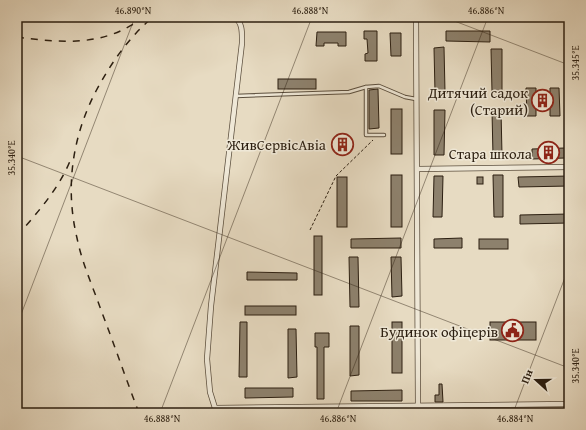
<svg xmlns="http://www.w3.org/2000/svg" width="586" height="430" viewBox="0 0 586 430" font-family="'Gentium Book Plus',serif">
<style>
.building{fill:#8d816d;stroke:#2c1f11}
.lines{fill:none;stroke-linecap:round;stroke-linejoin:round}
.lane-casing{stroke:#5b4e3d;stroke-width:4.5}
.street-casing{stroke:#5b4e3d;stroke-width:6}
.path{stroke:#2c1f11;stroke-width:1;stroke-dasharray:3 2;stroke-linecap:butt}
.lane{stroke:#efe8d7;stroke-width:2.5}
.street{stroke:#efe8d7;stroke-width:4.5}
.rail{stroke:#2c1f11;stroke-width:1.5;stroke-dasharray:7 7;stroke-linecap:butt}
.ticks{fill:none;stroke:#2c1f11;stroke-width:1;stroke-opacity:0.45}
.labels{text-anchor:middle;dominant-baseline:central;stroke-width:3;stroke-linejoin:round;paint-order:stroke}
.poi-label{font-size:15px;fill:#2c1f11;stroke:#efe8d7;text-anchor:end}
.neatline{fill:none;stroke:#2c1f11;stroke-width:1.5}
.ticks-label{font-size:10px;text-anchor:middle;fill:#2c1f11}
</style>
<rect width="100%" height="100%" fill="#e7dbc2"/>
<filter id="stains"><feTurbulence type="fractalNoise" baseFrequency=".005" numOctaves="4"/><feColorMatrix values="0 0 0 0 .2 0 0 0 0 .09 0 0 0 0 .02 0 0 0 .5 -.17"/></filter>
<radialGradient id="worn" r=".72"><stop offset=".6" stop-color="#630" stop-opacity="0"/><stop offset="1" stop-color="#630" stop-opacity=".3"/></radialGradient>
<g class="building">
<path d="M364,31h13v30h-12v-7l3,-1 -1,-14h-3z"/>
<path d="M446,31h44v11l-44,-1z"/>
<path d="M317,32h29v14h-8v-3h-14v3h-8z"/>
<path d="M390,33h11v23h-10z"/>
<path d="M444,47l1,45h-10l-1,-44z"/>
<path d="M491,49h11v43h-10z"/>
<rect x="278" y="79" width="38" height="10"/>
<path d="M526,88h10v8l14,-1v-7h9l1,28h-10v-9h-14v9h-9z"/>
<path d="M378,89l1,39 -10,1v-39z"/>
<rect x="391" y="109" width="11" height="45"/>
<path d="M434,110h11l-1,45h-10z"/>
<path d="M501,110l1,45 -9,1 -1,-45z"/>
<rect x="337" y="135" width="10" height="19"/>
<path d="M565,148v10l-33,1v-10z"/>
<rect x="391" y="175" width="11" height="52"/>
<path d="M493,175h10v42h-9z"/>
<path d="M434,176h9l-1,41h-9z"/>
<path d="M569,176v10l-50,1 -1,-10z"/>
<rect x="337" y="177" width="10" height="50"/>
<rect x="477" y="177" width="6" height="7"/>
<path d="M569,214v9l-49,1v-9z"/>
<rect x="314" y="236" width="8" height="59"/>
<path d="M401,238v10h-50v-9z"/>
<path d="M462,238v10h-28v-9z"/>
<rect x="479" y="239" width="29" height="10"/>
<path d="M349,257h9l1,50h-9z"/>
<path d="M391,257h10l1,39 -10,1z"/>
<path d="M247,272l50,1v7h-50z"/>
<rect x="245" y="306" width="51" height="9"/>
<path d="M240,322h7v55h-8z"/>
<rect x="392" y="322" width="10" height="51"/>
<rect x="490" y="322" width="46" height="18"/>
<path d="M350,326h9v49l-9,1z"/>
<path d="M288,329h8l1,48 -9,1z"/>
<path d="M315,333h14v14h-5v52h-7v-52h-2z"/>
<path d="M439,384h3l1,18h-8v-7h4z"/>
<path d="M245,388h48v9l-48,1z"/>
<path d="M402,390v11h-51v-10z"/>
</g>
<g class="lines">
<defs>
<g id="lane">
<path d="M366,87v48h18"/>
<path d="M236,96l113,-4 17,-5 13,-1 26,11 11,2"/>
</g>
<g id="street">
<path d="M130,17h60"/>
<path d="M416,17l2,389"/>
<path d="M418,169l151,-2"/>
<path d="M215,408l354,-4"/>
<path d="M214,413l1,-5 -5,-16 -3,-33 4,-53 31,-263c0,-9 1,-21 -8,-26"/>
</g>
</defs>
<use href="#lane" class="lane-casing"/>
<use href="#street" class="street-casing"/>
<path class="path" d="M310,230l26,-54 37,-36"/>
<use href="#lane" class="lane"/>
<use href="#street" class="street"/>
<g class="rail">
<path d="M17,37c30,4 63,8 93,-2 13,-4 25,-12 36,-18"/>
<path d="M17,236c20,-23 41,-46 53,-75"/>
<path d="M139,413c-13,-34 -25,-69 -38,-103 -8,-23 -19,-47 -24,-72 -12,-50 -5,-101 19,-147 15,-28 33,-54 57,-74"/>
</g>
</g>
<path class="ticks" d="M444,17l125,48M17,156l552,212M17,325l118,-308M160,413l152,-396M336,413l152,-396M513,413l56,-146"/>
<defs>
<symbol id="building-ring" viewBox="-11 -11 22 22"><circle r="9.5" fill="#efe8d7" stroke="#8f2418" stroke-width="1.5"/><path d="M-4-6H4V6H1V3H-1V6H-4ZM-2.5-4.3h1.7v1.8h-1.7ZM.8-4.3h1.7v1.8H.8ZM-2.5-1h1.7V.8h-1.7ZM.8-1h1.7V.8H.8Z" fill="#8f2418"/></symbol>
<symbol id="civic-ring" viewBox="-11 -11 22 22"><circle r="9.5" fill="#efe8d7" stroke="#8f2418" stroke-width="1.5"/><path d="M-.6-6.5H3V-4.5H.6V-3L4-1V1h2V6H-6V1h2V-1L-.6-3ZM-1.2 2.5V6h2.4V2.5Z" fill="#8f2418"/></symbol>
</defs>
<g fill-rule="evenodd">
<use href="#building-ring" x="530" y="88" width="25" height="25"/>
<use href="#building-ring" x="330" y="132" width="25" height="25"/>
<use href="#building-ring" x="536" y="140" width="25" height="25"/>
<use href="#civic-ring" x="500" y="318" width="25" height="25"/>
</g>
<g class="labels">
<g class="poi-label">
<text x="528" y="92">Дитячий садок<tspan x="528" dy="17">(Старий)</tspan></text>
<text x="326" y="144">ЖивСервісАвіа</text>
<text x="532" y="153">Стара школа</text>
<text x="498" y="331">Будинок офіцерів</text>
</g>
</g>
<rect width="586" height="430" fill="none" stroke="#e7dbc2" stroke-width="44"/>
<g transform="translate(536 380) rotate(291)" stroke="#efe8d7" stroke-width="3" paint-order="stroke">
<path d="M0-3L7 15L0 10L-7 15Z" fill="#2c1f11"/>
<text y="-6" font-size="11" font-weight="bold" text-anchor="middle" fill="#2c1f11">Пн</text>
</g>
<rect x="22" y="22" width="542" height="386" class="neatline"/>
<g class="ticks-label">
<text x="133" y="14">46.890°N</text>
<text x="310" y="14">46.888°N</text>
<text x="486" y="14">46.886°N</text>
<text transform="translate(575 63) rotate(-90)" y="4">35.345°E</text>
<text transform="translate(11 158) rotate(-90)" y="4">35.340°E</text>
<text transform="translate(575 366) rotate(-90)" y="4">35.340°E</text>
<text x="162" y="422">46.888°N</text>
<text x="338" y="422">46.886°N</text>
<text x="515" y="422">46.884°N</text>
</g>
<rect width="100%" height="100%" filter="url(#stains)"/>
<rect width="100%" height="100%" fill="url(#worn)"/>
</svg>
